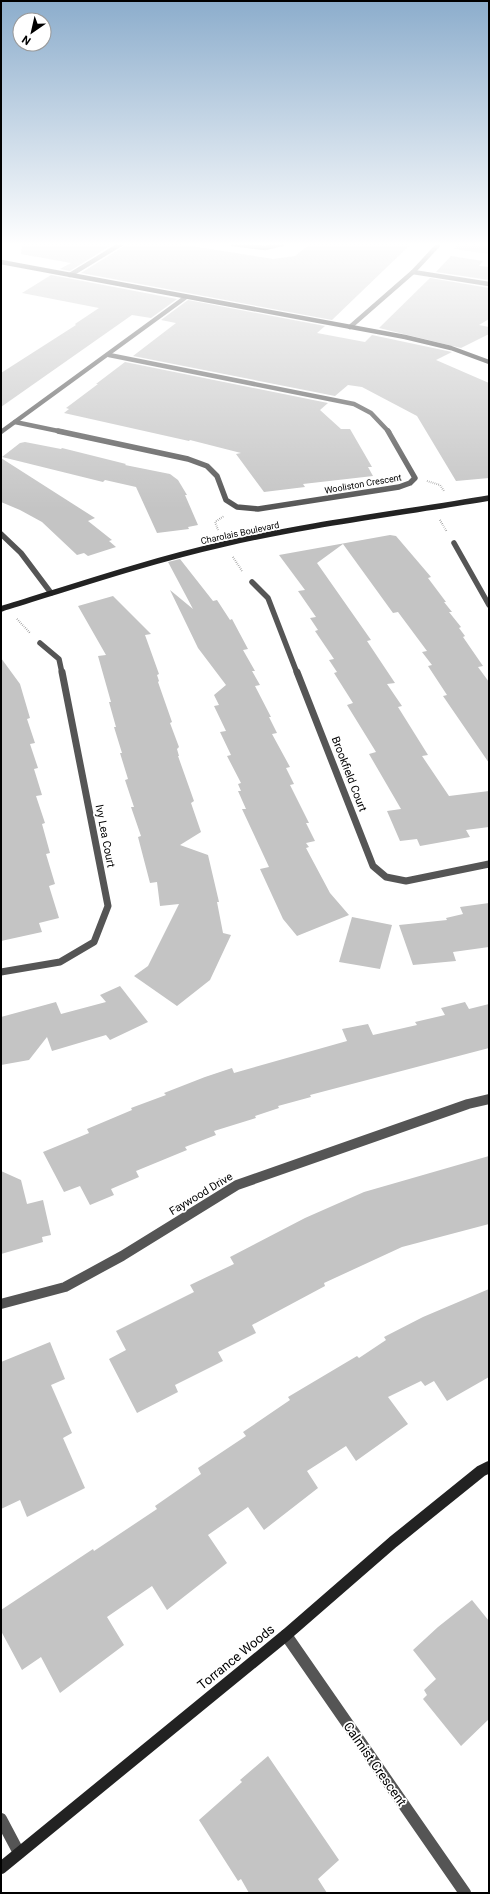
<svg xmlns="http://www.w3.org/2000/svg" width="490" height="1894" viewBox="0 0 490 1894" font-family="Roboto,sans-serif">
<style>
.green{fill:#dcdcdc}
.building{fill:#c4c4c4}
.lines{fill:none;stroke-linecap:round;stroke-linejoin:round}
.path{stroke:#777;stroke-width:2;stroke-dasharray:0.5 1.5;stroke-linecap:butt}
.street-far4{stroke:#555;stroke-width:4.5}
.street-far3{stroke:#555;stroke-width:5.5}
.street-far2{stroke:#555;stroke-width:7}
.street-far1{stroke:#555;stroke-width:10}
.street{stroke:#555;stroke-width:12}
.secondary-far2{stroke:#222;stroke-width:4.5}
.secondary-far1{stroke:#222;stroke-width:5.5}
.secondary{stroke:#222;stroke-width:12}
.labels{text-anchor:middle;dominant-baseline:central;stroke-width:3.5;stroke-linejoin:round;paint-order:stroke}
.far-street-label{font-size:9px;fill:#000;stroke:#fff}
.street-label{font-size:11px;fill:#000;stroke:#fff}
.near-street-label{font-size:13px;fill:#000;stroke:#fff}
</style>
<rect width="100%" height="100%" fill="#fff"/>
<path class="green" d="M458,244h31v10l-35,-5z"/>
<g class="building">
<path d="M22,244h91l-43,27 -10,-2 11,-6 -50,-9z"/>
<path d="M125,244h54l94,15 22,-3 15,-12h101l-79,76 -251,-47 42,-26z"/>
<path d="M451,256l32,5 -4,5 10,1v13l-53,-8z"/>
<path d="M51,275l126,24 -26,19 -19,-3 -131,92v-34l75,-48 -1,-1 24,-16 -77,-15z"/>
<path d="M430,278l59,10v31l-10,6 10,2v7l-28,14 -82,-20z"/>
<path d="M188,300l137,26 -8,7 48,9 7,-7 80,17 -16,8 53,23v95l-33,3 -39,-65 -55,-29 -14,-2 -13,11 -202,-40 43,-33 -15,-3z"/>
<path d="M125,362l203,41 -8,7 21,19h9l22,38h-4l5,9 -70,8 2,3 -41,5 -28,-38 5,-1 -51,-13 -1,1 -125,-28 5,-4 -3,-1 32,-24h-2z"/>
<path d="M25,442l36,7 1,-1 64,16 -1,1 45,9 8,6 9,15h-2l13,30 -10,2 1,2 -32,4 -21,-46 -31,-7 -2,2 -101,-25 18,-14z"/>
<path d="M1,458l94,60 -7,3 24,19 -3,1 7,6 -28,9 -4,-3 -7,2 -35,-33 -22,-12 -19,-8z"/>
<path d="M390,535l6,1 35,41 -3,1 18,24h-2l8,10h-3l12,15 -2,1 6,8 -2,1 20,29 -5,1 11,15v81l-46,-67 4,-1 -19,-29 4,-1 -10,-13 5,-1 -29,-39 -5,1 -50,-69 -26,19 54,77 -4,1 28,42 -8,1 15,22 -4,1 30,48 -6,1 27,40 40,-5v36l-23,3 4,7 -50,9 -3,-7 -17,2 -13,-30 14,-2 -32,-55 7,-2 -29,-47 6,-2 -19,-30 3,-1 -8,-12 5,-1 -19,-28 3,-1 -8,-12 6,-1 -18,-26 7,-1 -26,-35z"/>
<path d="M180,559l33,42 4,-1 13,20 2,-1 16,30 -5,1 12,21h-3l8,14 -5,1 16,31h-2l8,16 -5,1 18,33 -4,1 8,16 -4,1 19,38h-3l9,18 -9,2 3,4 -3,1 24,45 19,22 -52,21 -14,-17 -23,-50 9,-2 -27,-58h4l-8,-18h3l-3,-7 3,-1 -14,-27 4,-1 -11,-23 6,-1 -12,-25 5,-1 -5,-10 12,-10 -28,-37 -28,-58 23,19 -25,-47z"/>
<path d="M113,596l38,38 -6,1 14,39 -2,1 2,6 -1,1 14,40 -2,1 9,24 -2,2 2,7h-1l16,45 -3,2 10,29 -21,13 28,10 11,47h-2l6,31 8,2 -21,45 -33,26 -43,-30 14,-10 31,-62 -19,2 -3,-24 -7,1 -12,-46 3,-1 -10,-29h3l-9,-27 3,-1 -8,-26h2l-8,-26h2l-7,-25h2l-13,-46 8,-1 -28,-49z"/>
<path d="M1,658l19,26 10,34 -3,1 8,24 -5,1 8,24 -4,1 8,26 -6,1 9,27 -3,1 8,29 -4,1 9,30 -6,2 10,32 -20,5 3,9 -41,9z"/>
<path d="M489,903v44l-36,5 3,9 -43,4 -14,-40 48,-5 -1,-2 17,-4 -3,-7z"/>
<path d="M352,917l40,8 -12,44 -41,-7z"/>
<path d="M120,986l28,36 -38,18 -4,-5 -54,16 -5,-14 -18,23 -28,5v-48l55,-15 5,12 45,-12 -6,-7z"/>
<path d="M465,1002l4,7 20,-5v44l-179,47 1,2 -33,9 1,2 -24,8 1,2 -42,13 2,4 -31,12 2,3 -51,21 3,6 -28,12 3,6 -24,10 -10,-19 -16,6 -21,-40 46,-19 -2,-4 45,-19 -1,-2 35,-13 -2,-2 41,-16 27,-9 2,5 113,-32 -5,-12 26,-5 5,11 44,-10 -2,-3 30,-7 -4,-7z"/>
<path d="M489,1156v68l-87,23 -78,36 1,3 -73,39 4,8 -38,19 5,9 -48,24 3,7 -41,21 -28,-54 17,-9 -10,-19 78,-39 -4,-7 44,-21 -4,-7 75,-39 59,-26z"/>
<path d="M1,1171l20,9 6,24 16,-4 8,35 -9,2 1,5 -42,12z"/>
<path d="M489,1289v88l-42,24 -13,-20 -9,5 -4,-5 -33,16 20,27 -52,37 -10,-15 -39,25 11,17 -54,42 -16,-23 -40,28 19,28 -60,47 -15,-24 -45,31 17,28 -64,48 -19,-36 -19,13 -21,-39v-21l92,-61 1,2 63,-42 -2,-3 46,-32 -3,-6 48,-32 -3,-4 47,-32 -2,-3 69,-41 2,2 27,-18 -2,-3 39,-20z"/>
<path d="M50,1342l15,37 -14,6 21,48 -9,5 22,50 -58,29 -7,-17 -19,9v-147z"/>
<path d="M472,1600l17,21v98l-28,27 -38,-47 4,-4 -3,-5 12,-11 -23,-29 25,-23z"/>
<path d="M268,1756l71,104 -21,19 9,14h-78l-8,-14 -3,2 -39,-61 43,-38 -2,-2z"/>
</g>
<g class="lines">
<g class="path">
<path d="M427,481l13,4 4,6"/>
<path d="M440,520l7,12"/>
<path d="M218,530l-3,-8 9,-6"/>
<path d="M233,557l9,14"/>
<path d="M17,619l13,14"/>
</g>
<g class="street-far4">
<path d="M233,244l32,4 17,-4"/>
<path d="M413,272l76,12"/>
<path d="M70,275l51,-31"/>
<path d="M350,327l63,-55 26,-28"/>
<path d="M109,355l245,49 17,9 18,19"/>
<path d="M15,422l48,10"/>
<path d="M1,432l185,-135"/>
</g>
<g class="street-far3">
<path d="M58,431l130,28 19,7 10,10 9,24 11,7 21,2 141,-22 11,-4 5,-5 -27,-47"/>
<path d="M1,534l20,19 30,40"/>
<path d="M454,543l35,62"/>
<path d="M252,582l16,16 29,75"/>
<path d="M40,643l19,16 3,14"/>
</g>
<g class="street-far2">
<path d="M297,672l76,194 13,11 20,4 83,-17"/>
<path d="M1,972l59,-10 34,-20 14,-36 -46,-234"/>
</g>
<path class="street-far1" d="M1,1304l64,-17 57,-31 115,-71 231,-81 21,-5"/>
<g class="street">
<path d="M286,1635l179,258"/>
<path d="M1,1819l18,34"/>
</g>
<path class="secondary-far2" d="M1,262l404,75 46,11 38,14"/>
<path class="secondary-far1" d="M1,609c74,-23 148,-48 223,-65 87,-20 177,-31 265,-46"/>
<path class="secondary" d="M1,1868l285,-233 107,-93 88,-71 8,-4"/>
</g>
<linearGradient id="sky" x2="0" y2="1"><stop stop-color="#8cadcc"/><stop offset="0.48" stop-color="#fff"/><stop offset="1" stop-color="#fff" stop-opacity="0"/></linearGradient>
<rect width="490" height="509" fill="url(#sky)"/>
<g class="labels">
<g class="far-street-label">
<text transform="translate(363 484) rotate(-10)">Wooliston Crescent</text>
<text transform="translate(240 533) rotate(-12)">Charolais Boulevard</text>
</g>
<g class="street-label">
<text transform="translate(349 774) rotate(69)">Brookfield Court</text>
<text transform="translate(105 836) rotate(79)">Ivy Lea Court</text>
<text transform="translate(201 1194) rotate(-31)">Faywood Drive</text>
</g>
<g class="near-street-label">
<text transform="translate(236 1657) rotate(-39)">Torrance Woods</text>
<text transform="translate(375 1764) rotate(55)">Calmist Crescent</text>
</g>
</g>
<rect width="490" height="1894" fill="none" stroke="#000000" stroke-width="4"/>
<g transform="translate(32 32) rotate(214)"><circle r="19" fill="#ffffff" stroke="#999999"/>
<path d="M0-3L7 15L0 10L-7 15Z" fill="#000000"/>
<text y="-6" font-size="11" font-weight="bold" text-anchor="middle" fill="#000000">N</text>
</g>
</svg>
